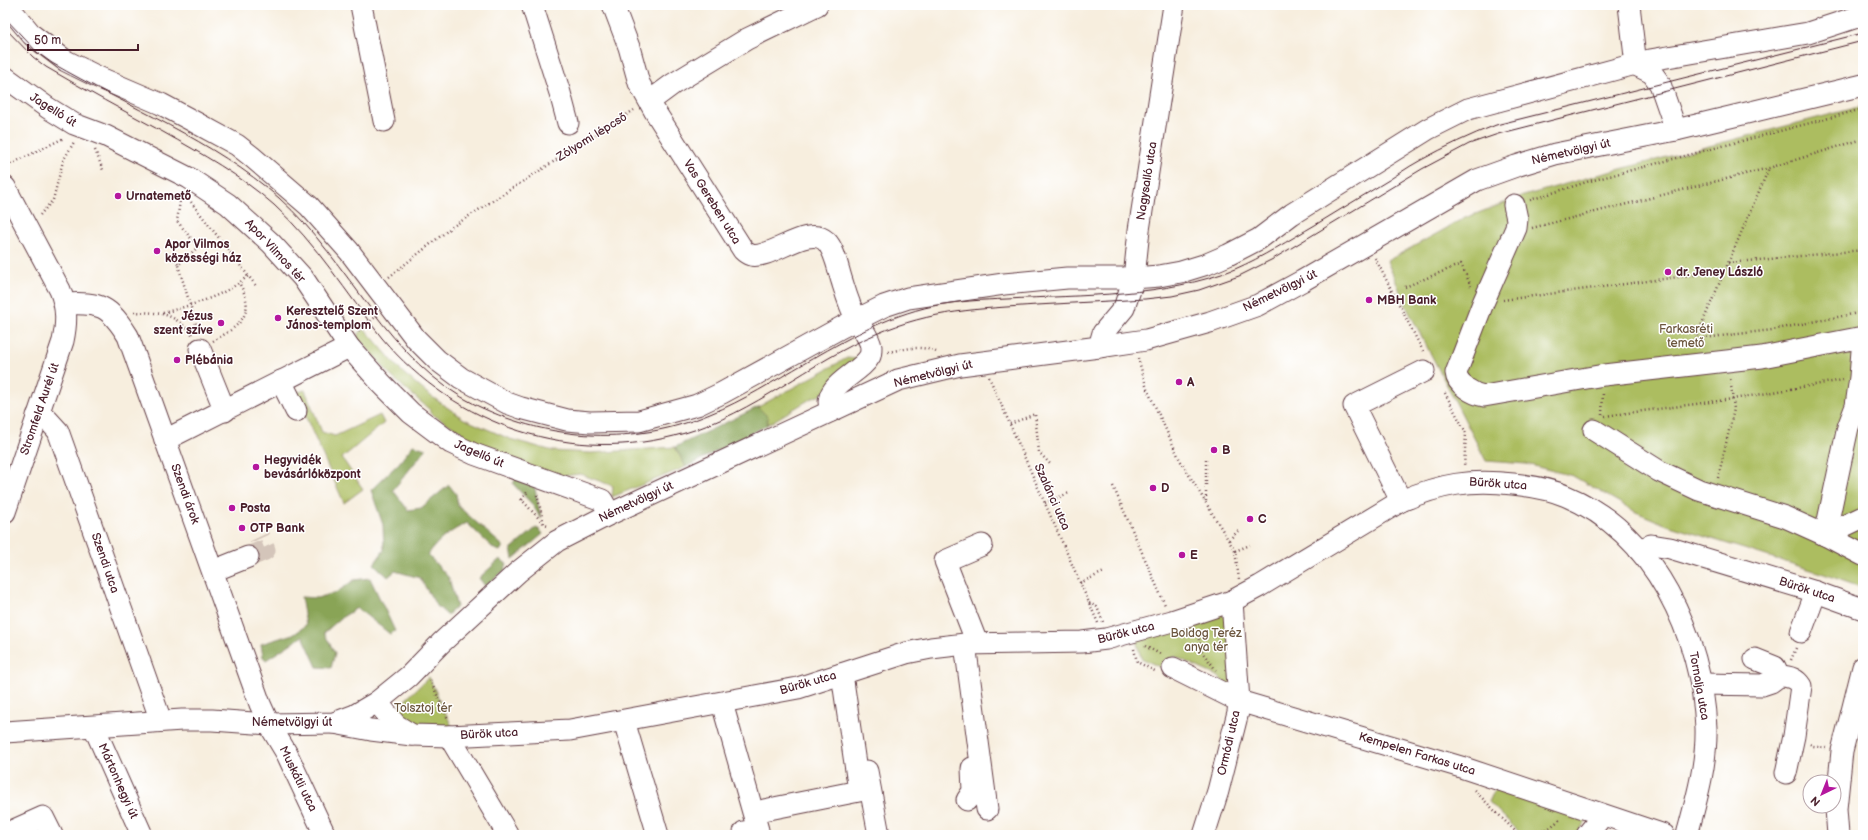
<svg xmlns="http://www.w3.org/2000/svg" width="1868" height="840" viewBox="0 0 1868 840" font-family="'Balsamiq Sans',sans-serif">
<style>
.green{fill:#acbd61;stroke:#7b6e46}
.forest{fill:#89a457;stroke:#6a6241}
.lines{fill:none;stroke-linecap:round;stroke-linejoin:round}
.minor-tunnel{stroke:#d4c5ba;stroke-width:21;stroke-dasharray:21 10;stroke-linecap:butt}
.minor-casing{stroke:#643e46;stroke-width:23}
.path{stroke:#643e46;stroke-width:2.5;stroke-dasharray:1 3;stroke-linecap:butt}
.minor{stroke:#fff;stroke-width:21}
.tram{stroke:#4a1f2b;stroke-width:1}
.poi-dot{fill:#b5179e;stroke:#fff;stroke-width:1.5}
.labels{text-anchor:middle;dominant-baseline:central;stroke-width:3;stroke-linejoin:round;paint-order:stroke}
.street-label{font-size:12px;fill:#4a1f2b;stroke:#fff}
.poi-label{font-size:12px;font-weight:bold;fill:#4a1f2b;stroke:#fff;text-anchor:start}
.park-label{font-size:12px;fill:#6c563e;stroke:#fff}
</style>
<rect width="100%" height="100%" fill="#fff"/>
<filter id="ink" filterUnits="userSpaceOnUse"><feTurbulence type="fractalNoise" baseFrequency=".025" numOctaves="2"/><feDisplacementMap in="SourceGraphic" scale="8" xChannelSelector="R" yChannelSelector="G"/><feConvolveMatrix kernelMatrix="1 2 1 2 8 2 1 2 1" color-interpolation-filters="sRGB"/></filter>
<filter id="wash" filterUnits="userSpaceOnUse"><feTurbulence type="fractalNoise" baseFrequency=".012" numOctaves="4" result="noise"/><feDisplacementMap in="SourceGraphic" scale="16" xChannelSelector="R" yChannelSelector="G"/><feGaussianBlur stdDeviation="0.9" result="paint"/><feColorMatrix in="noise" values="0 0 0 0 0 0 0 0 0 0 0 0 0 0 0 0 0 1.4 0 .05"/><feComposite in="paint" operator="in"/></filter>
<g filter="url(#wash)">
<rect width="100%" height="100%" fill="#f7eede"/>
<g class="green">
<path d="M1863,106v482l-42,-15 -154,-48 -31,-13 -63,-36 -47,-12 -40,-3 -78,-151 -21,-49 78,-43 55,-21 70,-20z"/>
<path d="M365,329l36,42 27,23 36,25 46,20 43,12 38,2 84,-6 11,20 -74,30 1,-11 -33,-12 -24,3 -77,-32 -18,-9 -1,-5 -30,-18v-3l-38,-33 -30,-35 -4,2 -2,-4 3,-7z"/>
<path d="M847,358l11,1 -37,36 -9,3 -45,27 1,-8 -10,-10z"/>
<path d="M305,390l17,42 13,4 45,-21 4,8 -42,35 21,31 -19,14 -49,-110z"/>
<path d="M1232,601l7,100 -20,-24 -45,-21 -6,15 -27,-13 -7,-26z"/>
<path d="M429,677l24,52 -40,-3 -16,-13 1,-6z"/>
<path d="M1501,787l86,32 -11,16h-54l-33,-33 5,-11z"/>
</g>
<g class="forest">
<path d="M758,407l10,10 -1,8 -81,42 -11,-20z"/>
<path d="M413,445l13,4 -33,41 15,20 13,-2 28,-23 7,9 2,12 45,40 -3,5 -6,-2 -27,-26c-16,8 -30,17 -39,32l21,23 8,29 -10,8 -11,-10 -16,-27 -25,-7 -7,6 -14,-13 10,-14 -1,-25 -12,-35 28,-27z"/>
<path d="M519,472l15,12 7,34 -10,-15 -18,-19z"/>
<path d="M536,528l4,2 3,4 -30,25 -2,-10z"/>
<path d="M500,559l7,5 -3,7 -19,15 -6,-8z"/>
<path d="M370,578l25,53 -5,3 -33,-26 -16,10 -17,15 11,20 -4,15 -14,-1 -14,-31 -37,24 -3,-3 -2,-13 35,-11 10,-8 -5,-28 16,1 20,-6 17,-12z"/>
</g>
</g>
<g filter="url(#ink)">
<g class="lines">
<path class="minor-tunnel" d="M248,557l17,-7 -6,-13"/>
<defs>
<g id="minor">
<path d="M7,5l25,30 34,26 32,16 63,27 30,16 46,25 14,11 58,50 40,45 67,88 21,21 24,18 46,25 14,5 46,12 23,2 49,-1 58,-16 25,-12 120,-66 42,-21 24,-8 96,-14 63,-6h67l25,-2 22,-4 26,-8 21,-9 31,-16 33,-25 136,-85 40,-20 182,-49 158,-27 55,-18"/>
<path d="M361,5l23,116"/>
<path d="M532,5l28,88 8,30"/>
<path d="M613,5l16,42 10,36 15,27 89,140c2,2 5,4 8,5 19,5 57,-31 75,-14 9,9 12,28 16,40 4,13 8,27 15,39 4,8 13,18 14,27 0,2 0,7 -1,9 -10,19 -50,29 -39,55"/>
<path d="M1629,5l7,60 16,8 8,11 16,46"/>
<path d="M5,77l43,31 26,16 32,12 83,42 39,26 43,39 32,35 46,69 33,37 29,29 40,30 23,11 128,46 8,14"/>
<path d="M650,101l23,-17 74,-45 70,-34"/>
<path d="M5,187l55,103c7,18 7,32 3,51l-58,171"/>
<path d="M1514,205l3,14 -1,9 -33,75 -27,70c1,12 17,21 28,23l120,-21 158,-18 101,-20 -3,40 -4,29 -8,21 -23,108"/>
<path d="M65,304c36,-2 44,2 63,32l132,368 9,20 18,30 38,81"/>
<path d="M1099,347l4,-14 21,-25 10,-30 5,-48 35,-225"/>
<path d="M200,349l25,62"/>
<path d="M281,381l15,30"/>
<path d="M37,416l10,3 11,12 103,290"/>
<path d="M1594,430l65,41 40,19 86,27 40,18 38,20"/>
<path d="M165,440l184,-93"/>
<path d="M1401,501l-47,-95 70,-35"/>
<path d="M1825,535l38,-18"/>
<path d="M1639,550l12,-5 19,3 146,44 47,17"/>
<path d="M213,571l35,-14"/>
<path d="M1801,632l15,-40"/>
<path d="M977,643l-32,-82 37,-16"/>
<path d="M965,644l22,165"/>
<path d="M1755,659l20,8 4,9"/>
<path d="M1173,668l66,33 222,66 203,68"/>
<path d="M1701,684l61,1 9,-3 8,-6c10,0 17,2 22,10l-7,50 -8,37"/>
<path d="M377,702l19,23 16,10"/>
<path d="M722,703l36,127 -14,2"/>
<path d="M624,721l34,114"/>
<path d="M334,723l37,7 41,5 37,1 121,-6 228,-42 108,-35 25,-5 34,-4 117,-2 24,-3 66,-18 60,-20 28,-15 141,-85c40,-17 70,-22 112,-17 18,2 37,5 53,12 89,37 136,141 140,232 1,36 -10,73 -19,107"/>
<path d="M94,727l48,108"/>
<path d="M5,732l177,-12h30l57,4 65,-1 21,-8 22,-13 32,-26 32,-33 77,-71 39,-31 53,-27 288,-134 62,-15 139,-18 47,-7 64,-18 48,-17 44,-24 175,-101 39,-14 39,-12 121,-24 187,-45"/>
<path d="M449,736l59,99"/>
<path d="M867,771l12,64"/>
<path d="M967,800l6,-9 -1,-23"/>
<path d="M764,810l95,-19 -17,-117"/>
<path d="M5,834l38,-17 9,18"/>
<path d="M1204,835l14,-44 20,-79 1,-11 -7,-100"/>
<path d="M1587,835l16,-20"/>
<path d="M1838,835l-2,-26 6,-58 21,-84"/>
</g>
</defs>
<use href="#minor" class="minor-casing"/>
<g class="path">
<path d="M95,150l8,20"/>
<path d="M11,164l53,-26"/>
<path d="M181,194l-4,27 21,26 -20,18 18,59v10"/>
<path d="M1530,200l60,-19 273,-72"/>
<path d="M191,202l66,85"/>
<path d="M40,215l13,-15 10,-39 11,-19"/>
<path d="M1532,228l237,-60 94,-29"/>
<path d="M174,256l4,9"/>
<path d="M1375,258l49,95"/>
<path d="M1728,263l135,-13"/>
<path d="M389,277l63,-50 182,-117"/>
<path d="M1405,287l56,-23 10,22"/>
<path d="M1503,300l221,-29"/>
<path d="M134,312c29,1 38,0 59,23"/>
<path d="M163,313c31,-9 60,-16 85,-37"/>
<path d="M358,331l20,-16"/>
<path d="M1695,339l77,-9 91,-18"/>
<path d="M213,341c25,-14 45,-27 26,-58"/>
<path d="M1692,347l77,-179"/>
<path d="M888,352c17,-3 34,-8 50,1"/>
<path d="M1138,358l9,31 33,71 55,91 4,28"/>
<path d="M989,377l109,246"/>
<path d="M1445,393l21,40 -2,34"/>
<path d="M1602,415l1,-23"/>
<path d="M1605,416l128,-17 110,-19"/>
<path d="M1010,424l25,-10 4,38 11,12"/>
<path d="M1718,478l16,-69 -4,-32"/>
<path d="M1113,486l52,119"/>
<path d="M537,495l7,29 4,1"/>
<path d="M521,499l22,24"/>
<path d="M522,500l6,-9"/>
<path d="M1206,501v-41"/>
<path d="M1045,503l24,-10"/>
<path d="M1229,540l9,-9"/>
<path d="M1235,551l15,-6"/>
<path d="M1080,583l24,-11"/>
<path d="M1089,603l8,4 6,15"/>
<path d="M1197,631l5,21 14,18"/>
<path d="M1145,646l17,9"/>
<path d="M1134,649l3,13 20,10"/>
<path d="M1791,660l5,-12"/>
<path d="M430,680l18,39"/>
<path d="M1810,744l3,2 13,2"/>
<path d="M1474,790l45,45"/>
<path d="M1536,835l5,-5 7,-1 14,-11"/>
</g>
<use href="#minor" class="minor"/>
<g class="tram">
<path d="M5,18l33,35 14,10c76,44 161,77 227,135 72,64 108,164 199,208 73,35 157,40 232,8 33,-13 64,-33 95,-51 40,-23 81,-47 128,-57 24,-5 49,-6 74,-7 74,-4 159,-2 228,-30 28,-12 54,-29 80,-44 21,-13 43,-26 64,-39 14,-8 27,-18 42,-26 24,-13 49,-25 75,-35l367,-92"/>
<path d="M5,28l28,29 13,10c39,23 78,44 117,65 39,22 77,43 111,73 43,39 72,88 108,133 73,88 192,128 303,95 69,-20 125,-71 191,-99 56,-24 102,-25 161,-29 36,-2 72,-4 108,-6l27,-3 27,-6 40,-14 34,-17 149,-90 47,-25 29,-10 365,-93"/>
</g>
</g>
</g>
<g class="poi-dot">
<circle cx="118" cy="196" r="4"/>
<circle cx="157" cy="251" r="4"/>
<circle cx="1668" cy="272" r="4"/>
<circle cx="1369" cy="300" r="4"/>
<circle cx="278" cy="318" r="4"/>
<circle cx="221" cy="323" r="4"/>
<circle cx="177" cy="360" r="4"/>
<circle cx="1179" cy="382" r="4"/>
<circle cx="1214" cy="450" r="4"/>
<circle cx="256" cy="467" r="4"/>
<circle cx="1153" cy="488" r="4"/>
<circle cx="232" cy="508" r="4"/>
<circle cx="1250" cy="519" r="4"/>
<circle cx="242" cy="528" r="4"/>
<circle cx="1182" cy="555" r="4"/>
</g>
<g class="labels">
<g class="street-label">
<text transform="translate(53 110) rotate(32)">Jagelló út</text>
<text transform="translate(592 137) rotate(-32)">Zólyomi lépcső</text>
<text transform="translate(1571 152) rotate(-13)">Németvölgyi út</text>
<text transform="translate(1147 181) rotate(-81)">Nagysalló utca</text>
<text transform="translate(712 202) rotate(58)">Vas Gereben utca</text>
<text transform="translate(275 251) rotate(47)">Apor Vilmos tér</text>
<text transform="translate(1280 291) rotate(-26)">Németvölgyi út</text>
<text transform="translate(933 374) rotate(-14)">Németvölgyi út</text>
<text transform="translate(40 409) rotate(-71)">Stromfeld Aurél út</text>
<text transform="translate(479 454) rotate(23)">Jagelló út</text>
<text transform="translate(1498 484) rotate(4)">Bürök utca</text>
<text transform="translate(185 494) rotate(70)">Szendi árok</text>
<text transform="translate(1052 497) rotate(66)">Szalánci utca</text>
<text transform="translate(636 502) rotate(-25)">Németvölgyi út</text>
<text transform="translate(105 563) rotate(71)">Szendi utca</text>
<text transform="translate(1807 590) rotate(18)">Bürök utca</text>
<text transform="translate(1126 633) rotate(-14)">Bürök utca</text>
<text transform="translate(808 683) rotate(-16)">Bürök utca</text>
<text transform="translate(1699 686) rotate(80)">Tornalja utca</text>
<text x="292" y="722">Németvölgyi út</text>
<text transform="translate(489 734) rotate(-3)">Bürök utca</text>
<text transform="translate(1229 743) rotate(-77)">Ormódi utca</text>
<text transform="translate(1417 754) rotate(17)">Kempelen Farkas utca</text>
<text transform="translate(298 779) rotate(64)">Muskátli utca</text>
<text transform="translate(118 781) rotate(66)">Mártonhegyi út</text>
</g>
<g class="poi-label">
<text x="126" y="196">Urnatemető</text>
<text x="165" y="244">Apor Vilmos<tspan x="165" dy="14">közösségi ház</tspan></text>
<text x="1676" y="272">dr. Jeney László</text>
<text x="1377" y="300">MBH Bank</text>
<text x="286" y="311">Keresztelő Szent<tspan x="286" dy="14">János-templom</tspan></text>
<text x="213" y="316" text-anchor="end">Jézus<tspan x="213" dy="14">szent szíve</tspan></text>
<text x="185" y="360">Plébánia</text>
<text x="1187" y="382">A</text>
<text x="1222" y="450">B</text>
<text x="264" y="460">Hegyvidék<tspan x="264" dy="14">bevásárlóközpont</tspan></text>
<text x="1161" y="488">D</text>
<text x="240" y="508">Posta</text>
<text x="1258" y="519">C</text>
<text x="250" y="528">OTP Bank</text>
<text x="1190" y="555">E</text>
</g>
<g class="park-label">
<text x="1686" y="329">Farkasréti<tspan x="1686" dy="14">temető</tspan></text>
<text x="1206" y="633">Boldog Teréz<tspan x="1206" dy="14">anya tér</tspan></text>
<text x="423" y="708">Tolsztoj tér</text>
</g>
</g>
<rect width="1868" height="840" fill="none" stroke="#fff" stroke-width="20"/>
<g transform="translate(1822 794) rotate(223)"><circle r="19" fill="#ffffff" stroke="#b7a5aa"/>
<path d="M0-3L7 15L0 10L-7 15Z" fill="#b5179e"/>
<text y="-6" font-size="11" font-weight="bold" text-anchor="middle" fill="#4a1f2b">N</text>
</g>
<path d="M28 44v6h110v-6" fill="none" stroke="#4a1f2b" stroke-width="2"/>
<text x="34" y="44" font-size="12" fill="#4a1f2b" stroke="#ffffff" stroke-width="3" paint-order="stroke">50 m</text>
</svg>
